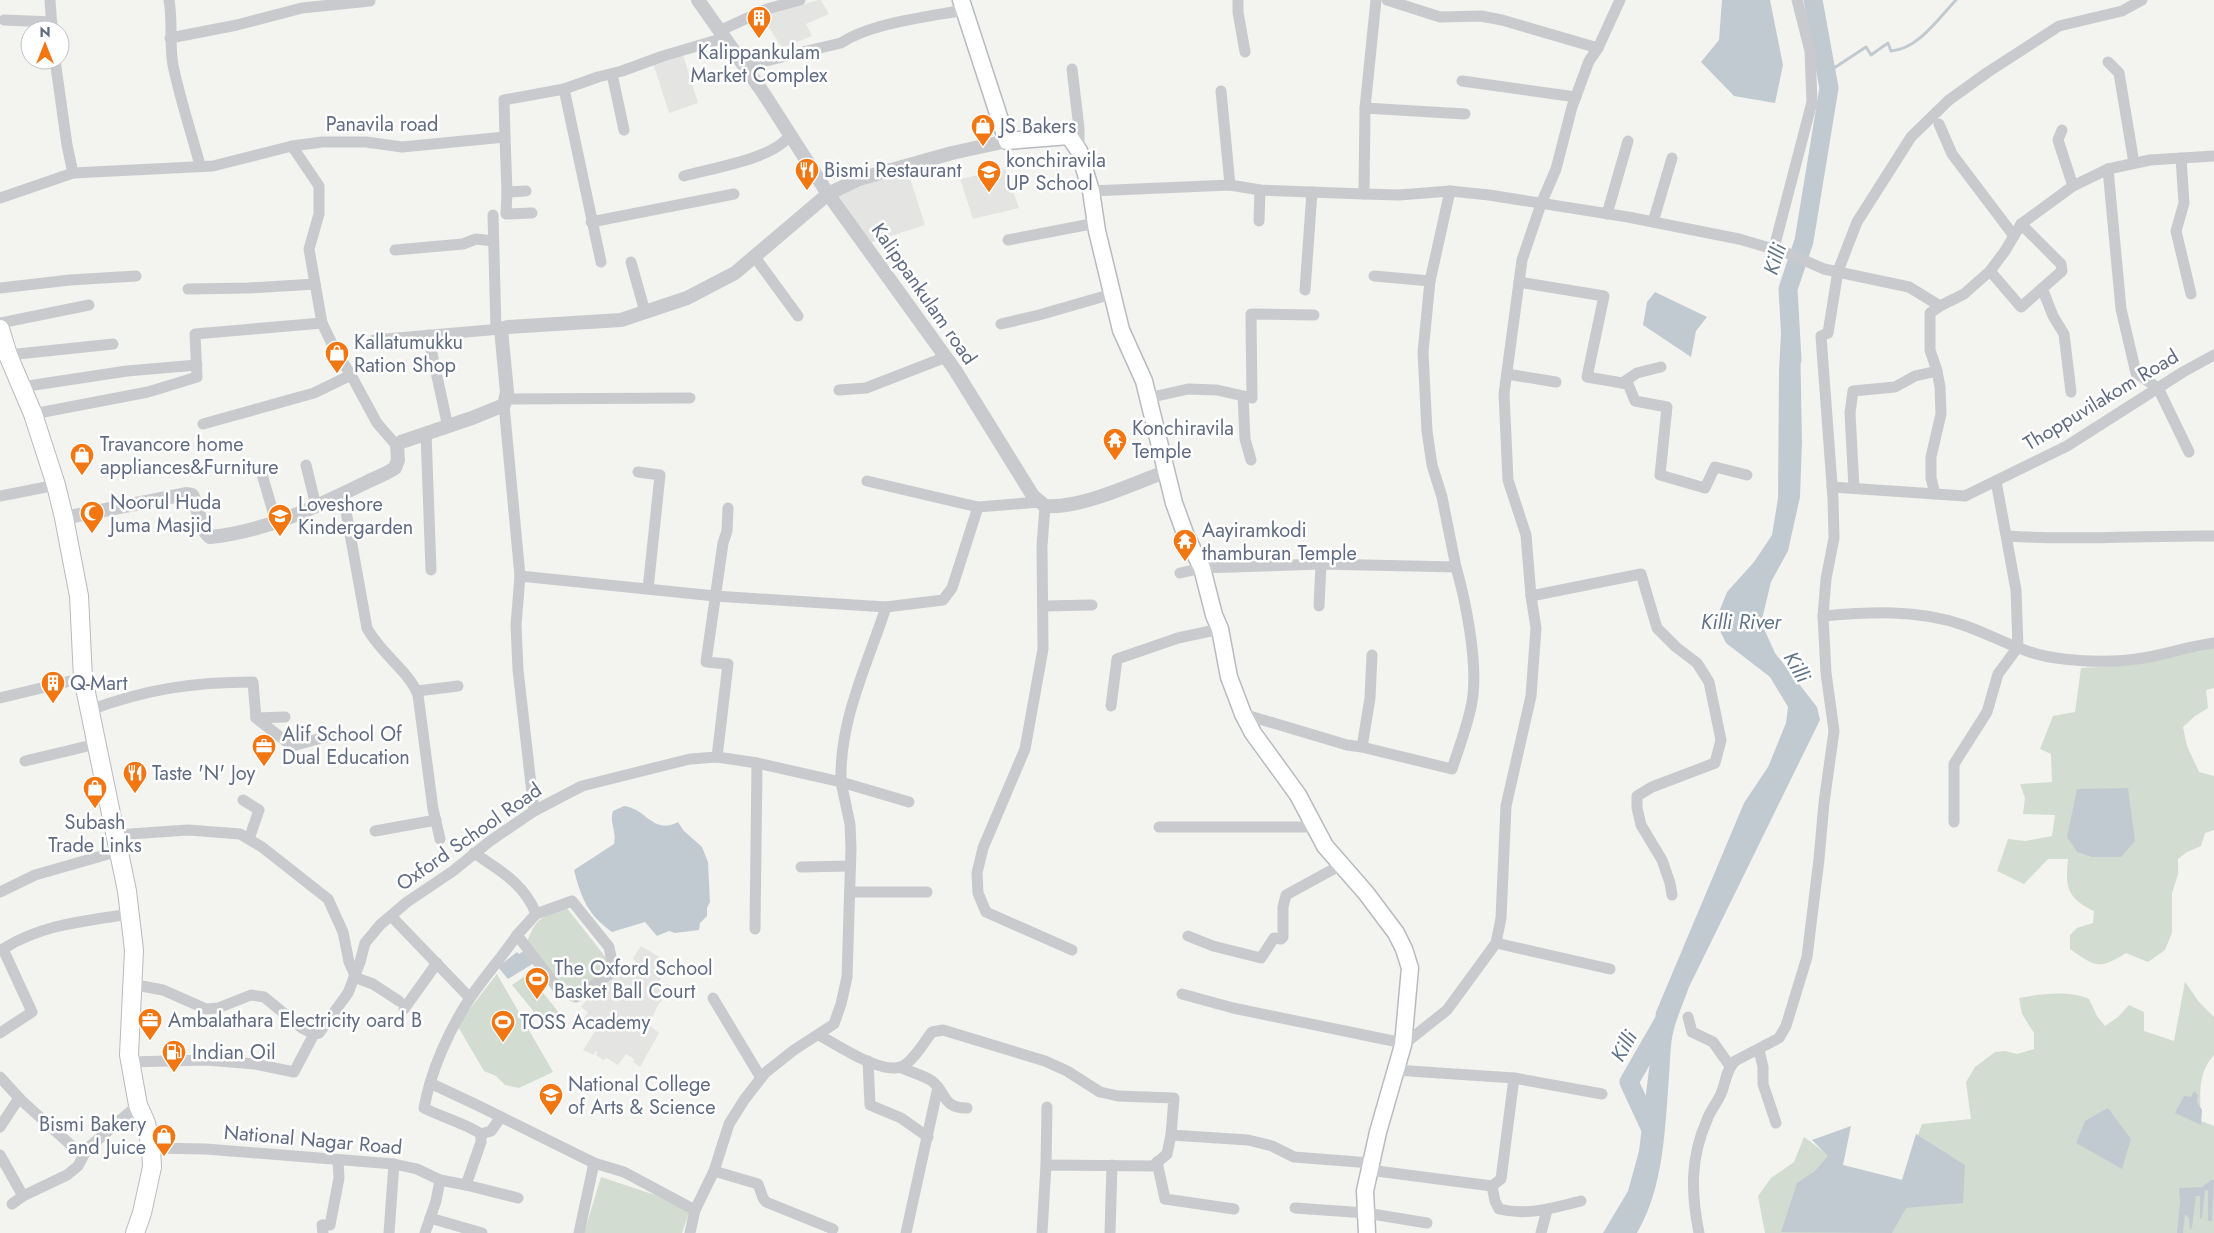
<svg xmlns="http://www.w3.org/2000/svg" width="2214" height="1233" viewBox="0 0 2214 1233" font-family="Jost,sans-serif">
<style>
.built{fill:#e4e5e3}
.green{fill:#d2dcd0}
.water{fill:#c2cad1}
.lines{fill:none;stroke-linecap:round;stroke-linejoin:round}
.stream{stroke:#c2cad1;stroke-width:3}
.river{stroke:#c2cad1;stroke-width:19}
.secondary-casing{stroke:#b7bac0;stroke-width:19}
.primary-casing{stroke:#b8babf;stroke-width:20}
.minor{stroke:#c8cace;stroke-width:11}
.tertiary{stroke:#c8cace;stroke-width:14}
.secondary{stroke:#fff;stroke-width:16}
.primary{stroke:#fff;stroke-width:18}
.labels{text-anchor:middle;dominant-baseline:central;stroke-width:5;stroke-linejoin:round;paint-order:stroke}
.poi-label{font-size:20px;fill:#606c83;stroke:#fff;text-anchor:start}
.street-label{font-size:20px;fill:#606c83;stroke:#fff}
.water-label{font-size:21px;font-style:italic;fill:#617588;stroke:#fff}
</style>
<rect width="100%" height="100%" fill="#f3f4ef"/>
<g class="built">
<path d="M819,0h2l8,14 -23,10 6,12 -30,12 -20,-32z"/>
<path d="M683,55l15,48 -29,10 -16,-50z"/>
<path d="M907,169l18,56 -59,19 -31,-49z"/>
<path d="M1005,169l14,39 -46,11 -13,-40z"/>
<path d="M641,946l22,13 -5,3 7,6 -7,17 9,9 -9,11 -9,20 10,8 -19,34 -7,-5 1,-3 -8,-5 -8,11 -11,-7 -4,2 -7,-5 1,-3 -1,-1 -3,4 -10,-5 13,-20 -14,-9 6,-9 -7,-5 14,-18 6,3 5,-11 15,-16 10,8 6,-9 -4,-6z"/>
</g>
<g class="green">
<path d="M2214,648v40l-8,2 2,18 -13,8 -12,11 4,19 12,26 15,4v54l-9,3 -4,13 -14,6 -9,7v15l-6,19v40l-7,17 -17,12 -22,-9c-28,18 -31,13 -56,-4v-14l7,-7 16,-5 1,-12c-27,-13 -29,-24 -26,-52h-20l-24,25 -27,-13 11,-32 17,2 27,-5 3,-21 -32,-1 2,-16 -5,-14 32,-2 -1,-28 -11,-5 13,-33 22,-4 6,-44 49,-3z"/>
<path d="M566,907l45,57c-13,24 -20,23 -45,29l-39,-50c8,-26 16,-26 39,-36z"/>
<path d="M497,974l56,98 -34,16 -14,-3 -9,-9 -12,-5 -27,-46z"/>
<path d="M528,974l32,40 -15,11 -33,-40z"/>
<path d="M2185,982l14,20 15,15v38c-17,18 -14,42 -13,66l13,5v107h-449l-7,-37 13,-18 23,-16 10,-25 38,28 60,15 20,-56 49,-5 -5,-37 9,-15 20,-15 10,-1 12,3 17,-5v-16l-12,-19 -3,-16c21,-4 50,-8 70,1l8,17 8,10 13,-9 11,-12 15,7v19l30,10z"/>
<path d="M601,1177l90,30 -9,26h-98z"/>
</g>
<g class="water">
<path d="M1722,0h48l13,65 -8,38 -41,-7 -33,-34 18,-22z"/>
<path d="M1655,292l52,25 -11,14 -5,26 -48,-32 4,-23z"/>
<path d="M1781,333l19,3 2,106 -2,55 -12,54 -17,31 -8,33 2,16 10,22 42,54 3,13 -131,267c-6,17 -14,34 -17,51 -2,12 -2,26 -3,38 -4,53 -5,111 -32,157h-34l25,-42 11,-40 17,-139 88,-209 24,-36 18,-44 2,-16 -18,-30 -44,-34 -8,-16 1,-15 8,-20 27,-30 18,-27 6,-37 1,-127z"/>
<path d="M2128,788l7,53 -14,16h-29l-15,-5 -10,-15 10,-48z"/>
<path d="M624,806c23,3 29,29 54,16l6,9 18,16 6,15 2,40 -3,6v8l-7,7 -1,7 -24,3 -6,-2 -12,5 -12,-14 -33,10c-24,-17 -31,-34 -38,-62l40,-26c3,-12 -5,-22 -1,-33z"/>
<path d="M525,950l9,13 -26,16 -10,-12 19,-15 2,2z"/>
<path d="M2194,1091l4,4 -1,7 5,8 -1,15 -26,-12 9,-17 7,1z"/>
<path d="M2108,1108l23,31 -9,30 -46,-26 9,-22z"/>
<path d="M1851,1126l-8,39 59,15 14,-46 49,31 -2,38 -57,5 -14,25 -111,-1 16,-49 18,-12 13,-15 -16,-16z"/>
<path d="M2211,1180h3l-2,41h-4v-31h-3l-3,28 -2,1v-23h-4l-4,31 -2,3 -1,-12 -4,-4 -2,19h-6l3,-31 -1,-14 23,-1z"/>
</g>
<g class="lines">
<path class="stream" d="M1825,74l41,-27 5,8 17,-12 3,8c27,-2 48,-33 65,-51"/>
<g class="river">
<path d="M1792,360l-4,-71 16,-48 25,-153 -16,-88"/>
<path d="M1654,1136l-25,-54 35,-61"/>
</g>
<defs>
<path id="secondary" d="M961,0l46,141 62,-5 10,15 12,40 6,40 24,99 23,51 30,122 12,33 16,32 12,47 6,14 9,48 14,37 10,19 45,62 27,51 41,47 30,40 8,16 6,19 -7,77 -25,87 -13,59 2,42"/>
<path id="primary" d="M0,329l8,26 25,59 23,71 8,33 15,78 4,82 44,213 7,59 -5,105 9,50 8,18 5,25 1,19 -10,46 -7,20"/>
</defs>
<use href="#secondary" class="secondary-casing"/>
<use href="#primary" class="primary-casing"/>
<g class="minor">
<path d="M50,0l2,28"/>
<path d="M169,0c4,22 0,43 4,65 7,34 18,67 27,100"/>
<path d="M1238,0v12l7,40"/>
<path d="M1387,0l53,17 41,-1 21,4 96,28"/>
<path d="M4,20l48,2"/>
<path d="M719,31l48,-22 33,-9"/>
<path d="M170,38l67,-13 65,-17 68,-7"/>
<path d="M55,60l12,85 6,28"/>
<path d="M2108,62l11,11 15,90"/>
<path d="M744,66l97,-23c30,-20 86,-26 123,-33"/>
<path d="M1072,69l7,59v23"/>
<path d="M612,74l12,56"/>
<path d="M1462,81l114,16"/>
<path d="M564,89l37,173"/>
<path d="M1221,91l9,94"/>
<path d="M1365,108l100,6"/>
<path d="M1939,124l13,30 62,82"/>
<path d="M2062,130l-4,10 15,46"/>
<path d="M505,137l2,55 19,-1"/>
<path d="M292,146l27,40v28l-10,35 13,74 13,27 16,25 26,48 20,23"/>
<path d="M2181,158l3,45 -8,28 15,63"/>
<path d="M2108,169l13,140 15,64 22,15 31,64"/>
<path d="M684,176c28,-8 90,-17 106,-41"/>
<path d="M1091,191l139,-6 30,5 104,4 35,1 51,-4 39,4 139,22 111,22 48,14 37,16 85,18 31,19 24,-12 26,-23 15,-20 16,-27 52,-38 35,-17 42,-9 64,-4"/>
<path d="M507,192l-1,22 26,-1"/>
<path d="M1364,194l1,-86 11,-108"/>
<path d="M0,198l73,-25 140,-7 79,-20 30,-4h44l36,5 103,-10 -1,-37 60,-11 34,-12 24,-6 41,-15 61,-18"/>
<path d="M1607,214l21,-73"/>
<path d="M493,215l3,114"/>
<path d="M1259,221l1,-31"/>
<path d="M591,222l143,-28"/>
<path d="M1653,222l19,-64"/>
<path d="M1008,240l88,-17"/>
<path d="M1774,248l38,-146 -2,-51 -13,-51"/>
<path d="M395,250l68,-6 13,-5 17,2"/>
<path d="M754,256l44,60"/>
<path d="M631,262l14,50"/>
<path d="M1990,271l31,36 41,-36 -1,-7 -40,-40"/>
<path d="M1374,276l56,5"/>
<path d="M1519,282l85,14 -17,81 41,7 7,17 32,6 -7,68 45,13 10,-21 32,8"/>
<path d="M0,288l70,-8 66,-4"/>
<path d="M2042,288l11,28 11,18 7,58"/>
<path d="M188,289l60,-1 67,-4"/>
<path d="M1305,290l7,-98"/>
<path d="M0,323l89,-18"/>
<path d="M1001,324l38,-9 73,-21"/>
<path d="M428,335l20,92"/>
<path d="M374,340l127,-11"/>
<path d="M8,355l105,-11"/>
<path d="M1507,374l49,8"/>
<path d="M1622,383l15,-10 24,-6"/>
<path d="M21,387l106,-16 70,-6"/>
<path d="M839,390l27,-2 80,-31"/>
<path d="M1243,396l2,43 6,21"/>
<path d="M1148,398l40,-9 29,1 35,8 -1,-84 63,1"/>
<path d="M507,399l183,-1"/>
<path d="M504,405l16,171 195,20 171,11"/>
<path d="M33,414l115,-22 49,-15 -2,-43 127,-11"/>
<path d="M203,424l111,-31 37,-18"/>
<path d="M426,433l5,137"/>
<path d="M306,465l10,41"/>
<path d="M261,471l15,51"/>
<path d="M638,472l22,3 -12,114"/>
<path d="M867,481l111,26"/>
<path d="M1832,487l133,9 102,-50 116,-74 31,-17"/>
<path d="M1854,488l-4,-75 3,-22 42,-4 20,-11 22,-5"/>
<path d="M1935,494l-4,-16v-21l10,-43 -1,-27 -3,-16 -7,-21v-37l10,-7"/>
<path d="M343,495l24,133c13,25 43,44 51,67l15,114 7,30"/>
<path d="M0,496l56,-11"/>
<path d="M1045,506l-3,40 1,103 -18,100 -42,99 -6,25 1,20 8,19 86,38"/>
<path d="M2008,536c68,5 137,-1 206,0"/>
<path d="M1180,573l22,-5 119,-4 135,3 -14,-70 -10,-32 -5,-34 -4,-79 7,-71 20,-90"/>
<path d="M520,576l-4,49 2,45 16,141"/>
<path d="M1531,596l110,-22 16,54 19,19 21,16 12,19 12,58 -6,23 -63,24 -15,9v12l4,17 21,35 8,23 2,12"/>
<path d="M1044,606l48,-1"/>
<path d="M1319,606l2,-42"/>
<path d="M1823,616c46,-4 95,-7 140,9 30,10 60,29 93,33 29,4 58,5 87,0 24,-4 47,-12 71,-15"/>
<path d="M417,691l41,-5"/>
<path d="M0,698l83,-20"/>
<path d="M1111,706l6,-47 61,-21 42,-9"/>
<path d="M90,710c57,-21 103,-28 163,-28l3,36 29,-1"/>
<path d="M1243,714l104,31 15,2 8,-49 2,-43"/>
<path d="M256,718l36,28 45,-12"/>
<path d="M1362,747l90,22c7,-22 19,-52 21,-74 4,-36 -7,-93 -17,-128"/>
<path d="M717,757l11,-93 -22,-2 17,-119 4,-12 1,-23"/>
<path d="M25,761l71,-17"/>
<path d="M243,800l16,10 -10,29"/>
<path d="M1954,822v-58l33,-52 11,-38 20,-27 -2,-57 -20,-109"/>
<path d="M1159,827h155"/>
<path d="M375,831l61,-11"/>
<path d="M115,835l73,-5 52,4 22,13 66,52 15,33 6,30 6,13"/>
<path d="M474,853c25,17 51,31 62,61l-19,21 43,56 16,6 38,-26 -5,-24 -37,-46 -36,13"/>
<path d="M801,867l49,-1"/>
<path d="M0,892l35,-17 84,-24"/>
<path d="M850,892h77"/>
<path d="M391,916l79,82"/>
<path d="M755,929l2,-166"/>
<path d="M1188,936l25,10 48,12 13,-20 7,1 2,-2v-30l3,-12 55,-30"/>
<path d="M1496,943l114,26"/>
<path d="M354,977l19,7 26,17"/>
<path d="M131,984l32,6 43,19 12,-1 33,-13 13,2 38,31 12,6 5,-1 29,-40 12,-31 5,-19 15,-18 27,-23 46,-31 37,-30 44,-30 48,-25 108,-27 27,-2 40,6 84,19c-2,-62 27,-119 45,-175l57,-7 9,-12 26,-81 61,-5"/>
<path d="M1182,994l51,14 170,35"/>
<path d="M713,998l48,80"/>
<path d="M404,1009l33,-46"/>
<path d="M1688,1017l4,15 21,10 17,24"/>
<path d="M0,1033l32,-21 -29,-63c39,-25 83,-28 127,-35"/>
<path d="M819,1035c18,10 61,39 82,32 12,-5 23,-25 31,-35l11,-2 102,31 22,10 33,21 18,4 56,2 -3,37 77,5 24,6 22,11 77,6"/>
<path d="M1403,1045l44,-35 49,-67 5,-25 5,-112 25,-110 5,-68 -5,-32 -5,-61 -18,-55 -4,-86 18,-134 19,-56 15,-35 16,-62 17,-46 9,-13 22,-48"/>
<path d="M1759,1050l4,17v17l13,39"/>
<path d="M868,1061l2,44 31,13 27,19"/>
<path d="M130,1062l76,-2 49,4 39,8 20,-38"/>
<path d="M900,1067c10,5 23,8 32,14 15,12 10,27 35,27"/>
<path d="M1395,1070l119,8 88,16"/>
<path d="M0,1077l21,23 62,56"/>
<path d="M430,1083l49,23 115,57 30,9 71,38"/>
<path d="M0,1127l19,-29"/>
<path d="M481,1134l10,-3 10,-14"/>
<path d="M151,1148l55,1 188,15 23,5 23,11 26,5 15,-43v-8c-14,-10 -40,-17 -57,-26 7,-38 25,-78 46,-110 15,-22 32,-41 47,-63"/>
<path d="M0,1155l23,41"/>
<path d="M1157,1162l8,37 69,10"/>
<path d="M1046,1165l1,-58"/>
<path d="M1369,1170l123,16 9,-7 13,-101"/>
<path d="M714,1171l44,13 5,14 3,4 67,27"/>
<path d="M466,1185l52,13"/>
<path d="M1492,1186l3,15 4,8c28,7 55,-1 82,-8"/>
<path d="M12,1204l11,-8 44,-21 11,-9 9,-17 51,-44"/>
<path d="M1295,1208l71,5 61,10"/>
<path d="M430,1218l52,15"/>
<path d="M323,1233l-1,-8h8l9,-47 -1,-18"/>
<path d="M389,1233l5,-69"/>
<path d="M425,1233l11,-32 4,-21"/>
<path d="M579,1233l15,-70"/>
<path d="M690,1233l5,-23 19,-39 15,-47 15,-24 21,-27 29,-23 40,-26 7,-20 6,-27 4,-129 -1,-24 -9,-42 68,20"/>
<path d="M906,1233l32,-146"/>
<path d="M1042,1233l4,-68 107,1 14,-12 4,-19"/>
<path d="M1110,1233l2,-68"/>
<path d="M1541,1233l6,-23"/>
<path d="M1699,1233c-8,-40 -9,-75 8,-113 3,-9 9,-16 13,-24 6,-12 5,-25 15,-35l44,-23 7,-12 21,-69 12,-98 5,-56 10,-72 -8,-58 -3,-57 3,-37 8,-41 -1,-40 -12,-162 7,-3 10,-62 19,-49 54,-85 38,-37 39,-28 71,-46 63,-15 20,-11"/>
</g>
<g class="tertiary">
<path d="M698,0l66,94 64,100 127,176 78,126 12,10c35,3 88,-22 122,-35"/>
<path d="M64,518l122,-24 6,1c8,14 6,32 18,42 55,-5 106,-30 155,-54 10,-5 21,-9 30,-15l3,-8 -1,-14 4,-4 71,-24 32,-13 3,-13 -6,-63 7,-2 113,-7 66,-22 48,-25 93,-79 31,-15 93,-26 55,-12"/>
</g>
<use href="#secondary" class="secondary"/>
<use href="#primary" class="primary"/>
</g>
<defs>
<symbol id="building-pin" viewBox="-11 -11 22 30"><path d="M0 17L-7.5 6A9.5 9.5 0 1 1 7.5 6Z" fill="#f27612" stroke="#fff"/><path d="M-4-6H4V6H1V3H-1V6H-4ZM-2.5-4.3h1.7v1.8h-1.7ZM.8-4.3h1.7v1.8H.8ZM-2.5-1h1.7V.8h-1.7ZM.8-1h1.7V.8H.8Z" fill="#fff"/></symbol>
<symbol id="shop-pin" viewBox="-11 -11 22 30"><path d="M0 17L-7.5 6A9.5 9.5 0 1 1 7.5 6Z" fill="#f27612" stroke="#fff"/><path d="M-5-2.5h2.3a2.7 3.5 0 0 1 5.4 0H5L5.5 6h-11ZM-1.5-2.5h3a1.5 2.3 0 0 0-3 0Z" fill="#fff"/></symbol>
<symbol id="restaurant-pin" viewBox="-11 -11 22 30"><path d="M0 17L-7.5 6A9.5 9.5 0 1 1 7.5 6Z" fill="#f27612" stroke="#fff"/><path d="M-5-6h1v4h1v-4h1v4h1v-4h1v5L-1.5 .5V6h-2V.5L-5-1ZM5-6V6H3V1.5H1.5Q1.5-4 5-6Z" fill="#fff"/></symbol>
<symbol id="school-pin" viewBox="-11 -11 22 30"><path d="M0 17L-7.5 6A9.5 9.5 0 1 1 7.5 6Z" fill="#f27612" stroke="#fff"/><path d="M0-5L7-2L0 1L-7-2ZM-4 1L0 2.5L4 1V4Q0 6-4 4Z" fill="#fff"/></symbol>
<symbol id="temple-pin" viewBox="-11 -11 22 30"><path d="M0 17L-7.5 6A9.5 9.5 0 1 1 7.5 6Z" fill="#f27612" stroke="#fff"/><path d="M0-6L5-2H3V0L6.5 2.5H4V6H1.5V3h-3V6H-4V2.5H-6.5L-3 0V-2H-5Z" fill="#fff"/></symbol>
<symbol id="mosque-pin" viewBox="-11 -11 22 30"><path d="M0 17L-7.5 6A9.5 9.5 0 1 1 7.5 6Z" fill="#f27612" stroke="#fff"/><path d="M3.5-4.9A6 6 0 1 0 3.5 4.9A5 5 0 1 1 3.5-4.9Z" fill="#fff"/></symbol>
<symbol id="office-pin" viewBox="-11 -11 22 30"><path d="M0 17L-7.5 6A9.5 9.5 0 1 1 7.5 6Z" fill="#f27612" stroke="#fff"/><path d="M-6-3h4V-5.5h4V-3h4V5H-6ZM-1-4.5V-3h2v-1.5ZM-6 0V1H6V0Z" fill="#fff"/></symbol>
<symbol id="stadium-pin" viewBox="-11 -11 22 30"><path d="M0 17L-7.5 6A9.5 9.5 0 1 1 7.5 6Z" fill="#f27612" stroke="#fff"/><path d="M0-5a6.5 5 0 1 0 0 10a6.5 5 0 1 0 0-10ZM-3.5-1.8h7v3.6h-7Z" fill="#fff"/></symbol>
<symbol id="fuel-pin" viewBox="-11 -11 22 30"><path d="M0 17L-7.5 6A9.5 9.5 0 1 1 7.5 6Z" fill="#f27612" stroke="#fff"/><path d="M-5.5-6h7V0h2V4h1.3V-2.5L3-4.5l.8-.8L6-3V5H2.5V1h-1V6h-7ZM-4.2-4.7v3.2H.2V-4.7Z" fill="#fff"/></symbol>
<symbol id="university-pin" viewBox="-11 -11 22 30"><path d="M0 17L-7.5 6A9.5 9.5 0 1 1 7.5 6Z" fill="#f27612" stroke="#fff"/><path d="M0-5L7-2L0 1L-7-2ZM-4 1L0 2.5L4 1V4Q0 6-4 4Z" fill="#fff"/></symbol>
</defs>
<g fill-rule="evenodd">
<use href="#building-pin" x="745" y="4" width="28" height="38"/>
<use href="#shop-pin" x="969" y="112" width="28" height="38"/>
<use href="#restaurant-pin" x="793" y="156" width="28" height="38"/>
<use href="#school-pin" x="975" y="158" width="28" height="38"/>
<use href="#shop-pin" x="323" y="339" width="28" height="38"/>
<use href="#temple-pin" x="1101" y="426" width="28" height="38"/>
<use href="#shop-pin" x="68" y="441" width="28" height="38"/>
<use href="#mosque-pin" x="78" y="499" width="28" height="38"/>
<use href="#school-pin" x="266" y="502" width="28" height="38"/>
<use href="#temple-pin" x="1171" y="527" width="28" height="38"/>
<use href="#building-pin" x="39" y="669" width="28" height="38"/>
<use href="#office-pin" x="250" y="732" width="28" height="38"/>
<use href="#restaurant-pin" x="121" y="759" width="28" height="38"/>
<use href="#shop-pin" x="81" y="774" width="28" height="38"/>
<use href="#stadium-pin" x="523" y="965" width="28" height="38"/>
<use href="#office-pin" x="136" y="1006" width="28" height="38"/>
<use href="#stadium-pin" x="489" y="1008" width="28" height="38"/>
<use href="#fuel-pin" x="160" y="1038" width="28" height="38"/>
<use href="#university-pin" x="537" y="1081" width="28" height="38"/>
<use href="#shop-pin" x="150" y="1122" width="28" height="38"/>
</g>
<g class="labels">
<g class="poi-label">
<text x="759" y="52" text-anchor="middle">Kalippankulam<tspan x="759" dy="23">Market Complex</tspan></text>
<text x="1000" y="126">JS Bakers</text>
<text x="1006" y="160">konchiravila<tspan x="1006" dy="23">UP School</tspan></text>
<text x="824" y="170">Bismi Restaurant</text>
<text x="354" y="342">Kallatumukku<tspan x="354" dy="23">Ration Shop</tspan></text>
<text x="1132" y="428">Konchiravila<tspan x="1132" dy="23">Temple</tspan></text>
<text x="100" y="444">Travancore home<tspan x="100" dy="23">appliances&amp;Furniture</tspan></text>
<text x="110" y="502">Noorul Huda<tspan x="110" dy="23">Juma Masjid</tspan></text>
<text x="298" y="504">Loveshore<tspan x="298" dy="23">Kindergarden</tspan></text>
<text x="1202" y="530">Aayiramkodi<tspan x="1202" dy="23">thamburan Temple</tspan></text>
<text x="70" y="683">Q-Mart</text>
<text x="282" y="734">Alif School Of<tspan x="282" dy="23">Dual Education</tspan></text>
<text x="152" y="773">Taste 'N' Joy</text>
<text x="95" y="822" text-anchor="middle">Subash<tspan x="95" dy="23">Trade Links</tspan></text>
<text x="554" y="968">The Oxford School<tspan x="554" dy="23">Basket Ball Court</tspan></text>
<text x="168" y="1020">Ambalathara Electricity oard B</text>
<text x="520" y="1022">TOSS Academy</text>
<text x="192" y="1052">Indian Oil</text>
<text x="568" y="1084">National College<tspan x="568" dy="23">of Arts &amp; Science</tspan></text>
<text x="146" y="1124" text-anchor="end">Bismi Bakery<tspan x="146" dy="23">and Juice</tspan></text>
</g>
<g class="street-label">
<text x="382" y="124">Panavila road</text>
<text transform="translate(924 294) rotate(55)">Kalippankulam road</text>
<text transform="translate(2101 400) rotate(-31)">Thoppuvilakom Road</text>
<text transform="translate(469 837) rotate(-35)">Oxford School Road</text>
<text transform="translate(313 1140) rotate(5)">National Nagar Road</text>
</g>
<g class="water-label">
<text transform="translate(1775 259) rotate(-72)">Killi</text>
<text x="1741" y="622">Killi River</text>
<text transform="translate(1797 667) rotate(60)">Killi</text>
<text transform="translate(1624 1046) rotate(-60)">Killi</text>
</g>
</g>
<g transform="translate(45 45)"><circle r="24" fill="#ffffff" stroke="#bfc4cd"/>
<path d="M0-4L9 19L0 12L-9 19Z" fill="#f27612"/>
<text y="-8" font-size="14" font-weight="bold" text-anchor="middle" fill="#606c83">N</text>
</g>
</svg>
